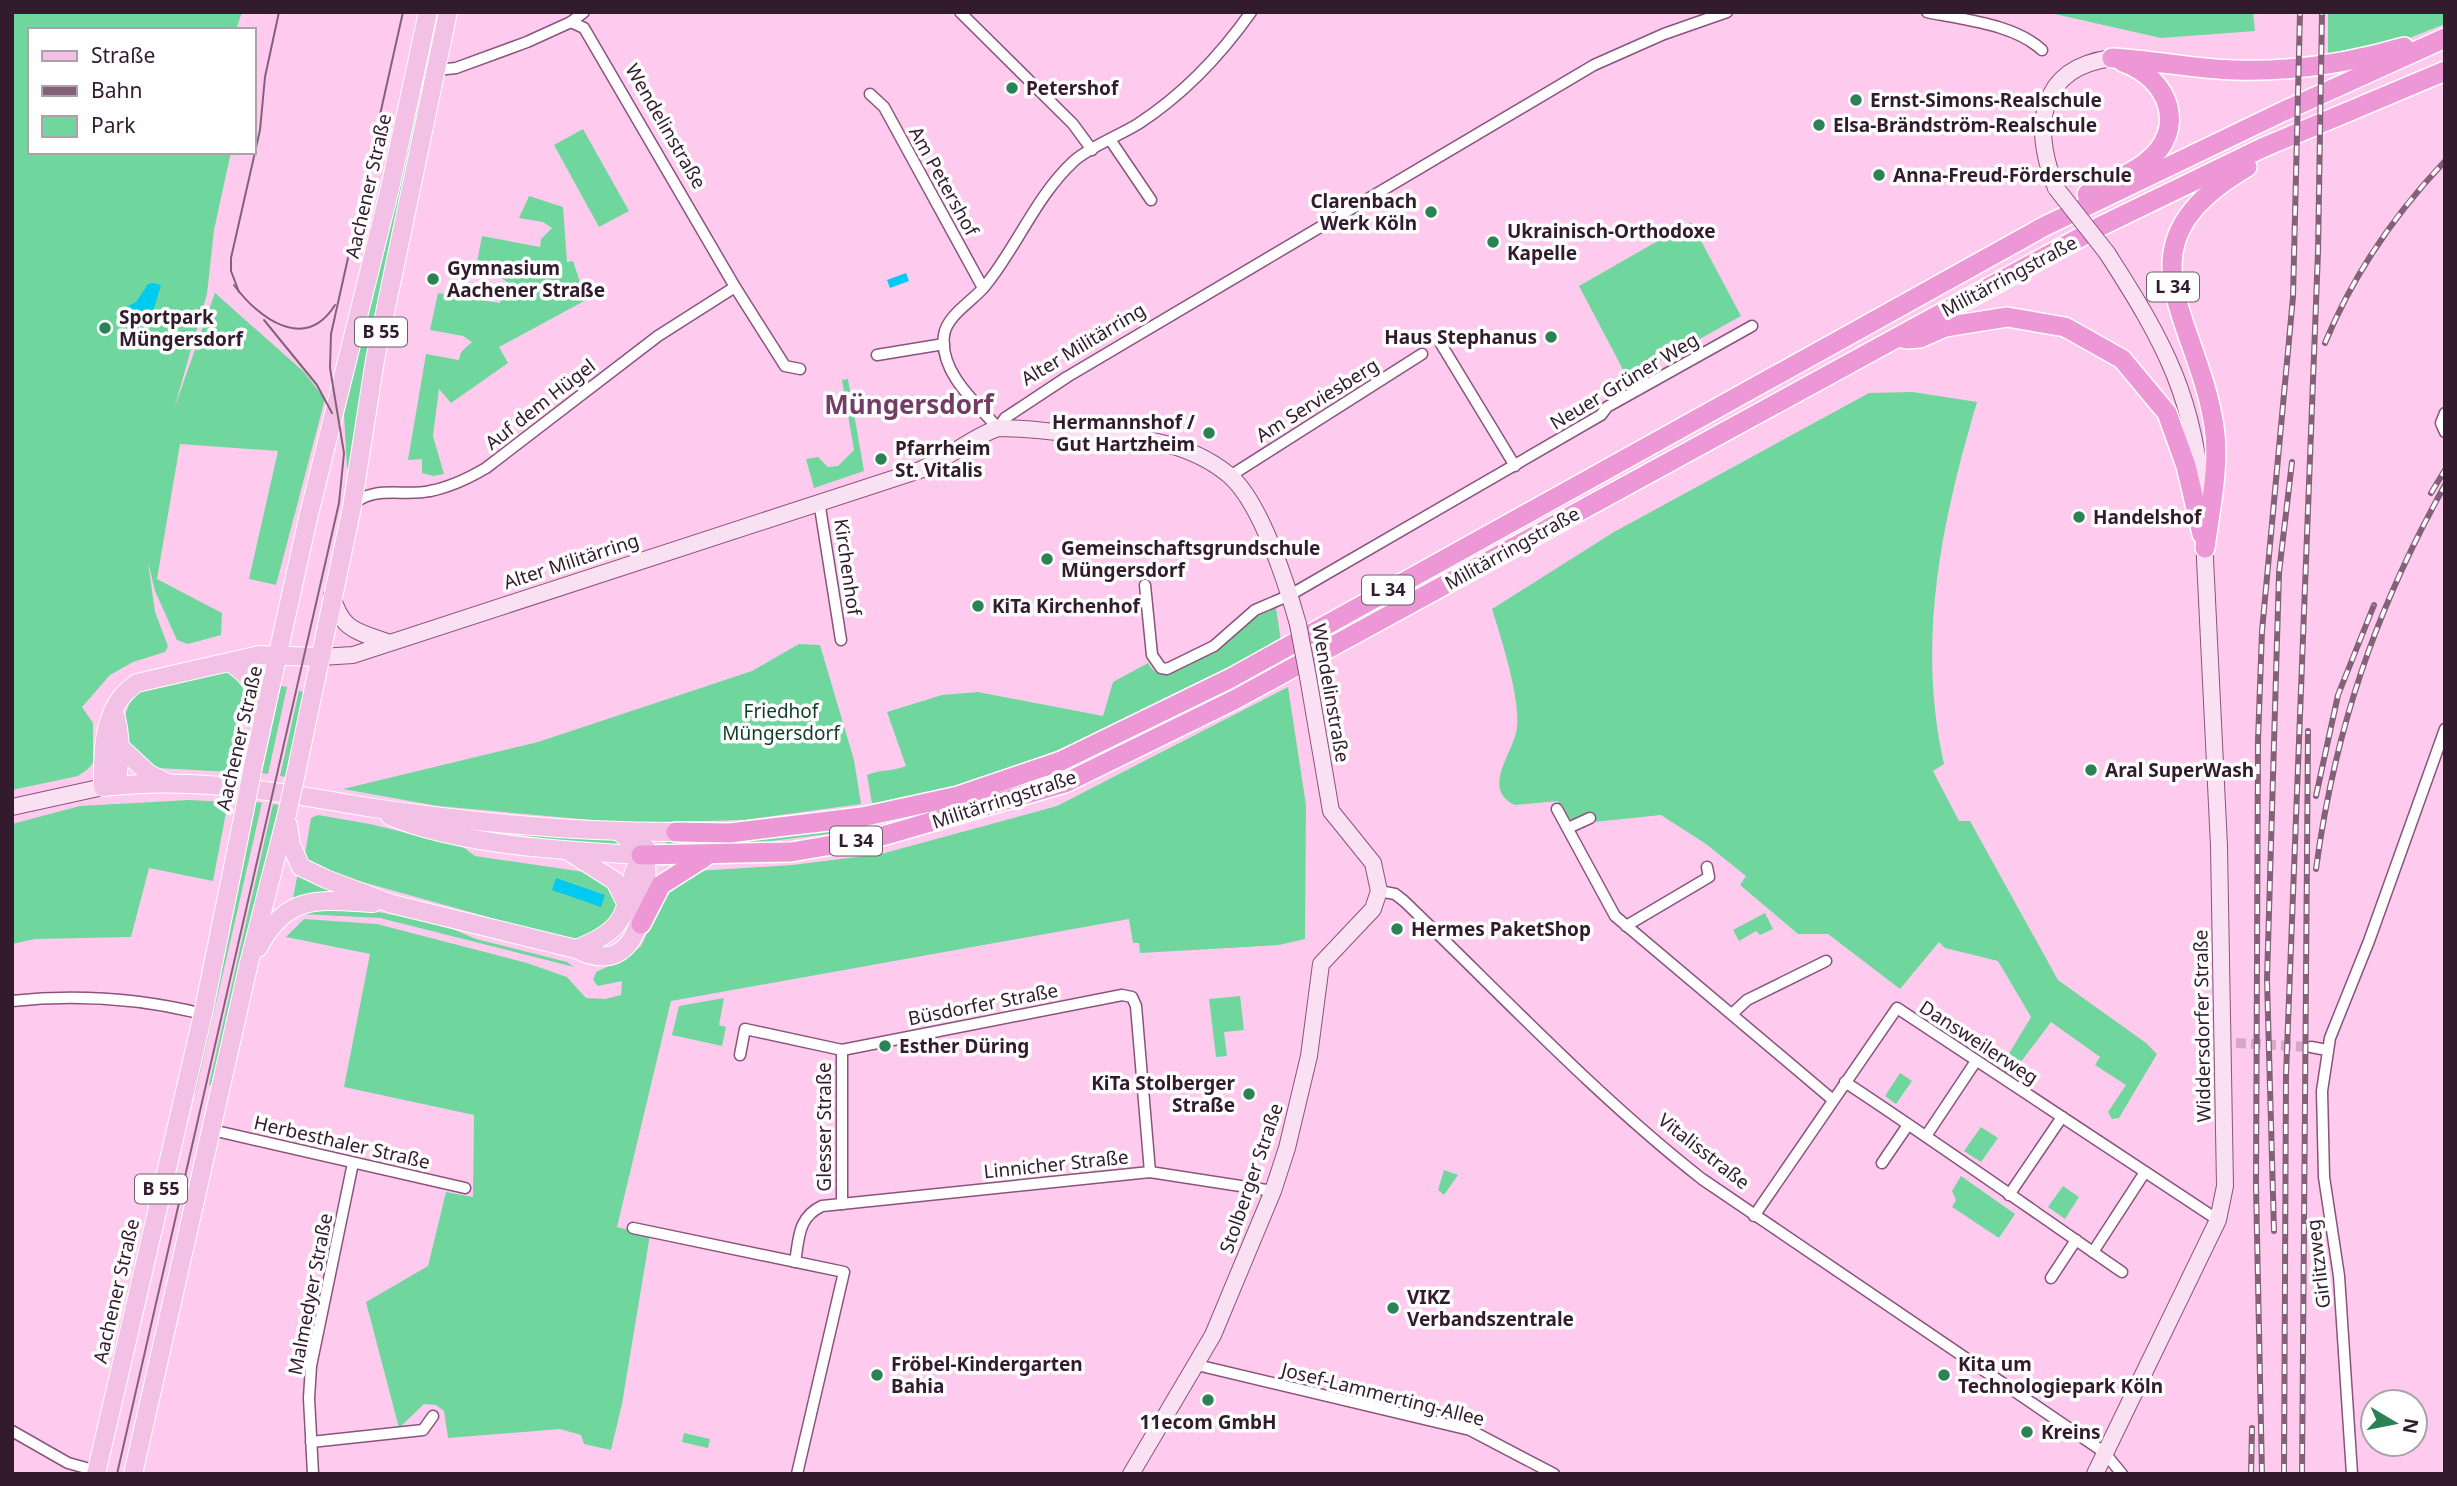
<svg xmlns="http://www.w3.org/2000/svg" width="2457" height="1486" font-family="'Noto Sans',sans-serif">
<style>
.green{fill:#6fd79d}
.water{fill:#00caef}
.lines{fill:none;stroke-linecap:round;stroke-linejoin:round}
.street-tunnel{stroke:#d5a8c8;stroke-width:10;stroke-dasharray:10 5;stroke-linecap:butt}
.street-casing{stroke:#8a537b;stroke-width:13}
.secondary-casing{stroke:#8a537b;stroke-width:18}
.primary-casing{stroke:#fff;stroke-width:20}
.highway-casing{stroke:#fff;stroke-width:22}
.street{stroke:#fff;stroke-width:10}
.secondary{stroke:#fae0f3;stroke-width:16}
.primary{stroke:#f4c1e6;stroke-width:18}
.highway{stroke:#ed97d6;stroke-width:19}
.tram{stroke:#84617a;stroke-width:2}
.rail-casing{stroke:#84617a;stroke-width:6}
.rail{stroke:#fefefe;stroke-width:3.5;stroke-dasharray:10;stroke-linecap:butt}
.secondary-bridge-casing{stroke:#8a537b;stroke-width:18;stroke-linecap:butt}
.primary-bridge-casing{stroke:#fff;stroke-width:20;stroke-linecap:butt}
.secondary-bridge{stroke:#fae0f3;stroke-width:16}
.primary-bridge{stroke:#f4c1e6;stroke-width:18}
.poi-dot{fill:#2b8255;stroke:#fefefe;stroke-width:2.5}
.labels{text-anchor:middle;stroke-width:7;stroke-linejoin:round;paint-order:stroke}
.shield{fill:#fefefe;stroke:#6f5f6b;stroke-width:2}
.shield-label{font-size:18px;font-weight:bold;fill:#321b2c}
.poi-label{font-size:19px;font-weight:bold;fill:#321b2c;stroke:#fefefe;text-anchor:start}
.street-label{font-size:19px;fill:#321b2c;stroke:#fefefe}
.park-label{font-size:19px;fill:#0c3d25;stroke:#fefefe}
.district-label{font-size:26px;font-weight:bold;fill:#733e66;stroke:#fefefe}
</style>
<rect width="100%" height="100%" fill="#fecbef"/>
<g class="green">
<path d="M12,12h230l-6,18h-206v122h201l-17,78 -7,64 -33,115 41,-116 89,79 21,27 -49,186 -27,-6 29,-128 -98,-7 -23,135 65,34 -1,22 -33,9 -11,-4 -22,-49 -7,-29 7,50 13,34 -3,6 -32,10 -23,13 -28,32 11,16v40l-5,6 -10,7 -66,14z"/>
<path d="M2046,12h207l2,19 -94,7z"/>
<path d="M2328,12h117v12l-38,15 -79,18z"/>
<path d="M423,89l-53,250 -18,130 -5,-1 -3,-54 71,-309z"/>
<path d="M583,129l46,82 -30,16 -45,-82z"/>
<path d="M529,196l34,11 4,55 6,-1 13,39 -87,47 9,16 -57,40 -12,-14 -6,47 11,38 -11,2 -11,-3v-14l-14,1 18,-106 33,6 2,-8 11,-10 -9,-6 -33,-6 8,-37 62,10 1,-7 10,-11 -8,-6 -28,-6 7,-37 58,11 1,-8 11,-11 -9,-6 -24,-4z"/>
<path d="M1691,222l50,94 -113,63 -49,-93z"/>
<path d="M848,379l16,92 -50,17 -8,-29 12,-2 10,10 10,-1 16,-16 -12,-70z"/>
<path d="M1913,392l64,10c-35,118 -61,238 -33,362l-11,7 26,50h11l88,159 88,63 11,11 -38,64 -7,1 -4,-7 18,-27 -31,-20 5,-8 -49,-35 -40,53 -10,-3v-5l30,-50 -33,-56 -53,-13 -6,-6 -39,47 -72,-55h-30l-58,-49 6,-9 -40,-32 -45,-29 -67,7 -4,-10 -16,8 -8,-3 -8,-16 -43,4c-33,-15 -5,-48 1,-72 7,-28 -15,-95 -24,-124l122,-77 255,-139z"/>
<path d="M1276,608l5,33c-95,50 -188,100 -290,134 -38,12 -79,26 -119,28l-5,-28c13,-6 25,-3 39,-9l-19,-54 55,-17 36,-3 125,24 10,-34 35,-19c6,9 9,13 21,10l44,-20 45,-37z"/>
<path d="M799,644l21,1 34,115 7,44 -117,16 -120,3 -186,-17 -95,-17 195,-47 214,-71z"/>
<path d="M228,671l18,11 -6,57 -9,33 -74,-4c-38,-10 -42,-52 -18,-78z"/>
<path d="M281,686l6,1 -19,87 -6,-1z"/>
<path d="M1288,687l18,118 -1,134 -26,6 -139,8 -1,-10h-6l-4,-24 -458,82 -54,226 33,8 -28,169 -11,46 -27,-6 -3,-9 -21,-6 -112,9 -4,-27 -8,-6 -12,-1 -25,24 -33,-126 62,-36 18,-74 27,5 1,-82 -130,-28 26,-133 -84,-17 18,-18 73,5 150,39 40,14 19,21 19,1 16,-4 1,-14 -24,5 -5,-6 3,-8 30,-14 15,-12 29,-61 27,-14 95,-6 89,-11 176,-48z"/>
<path d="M299,691l6,1 -19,85 -6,-1z"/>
<path d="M189,800l39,2 -15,79 -64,-13 -18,69 -96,2 -23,5v-120l68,-18z"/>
<path d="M256,802l6,1 -67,292 -2,-1z"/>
<path d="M273,804l6,1 -68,280h-2z"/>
<path d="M318,815l52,9 82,20 11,3 12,9 116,17 12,5 16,19 -6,25 -35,17 -22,-3 -233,-65 -19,-11 7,-42z"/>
<path d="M867,824l1,5 -105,13 -99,4 3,-5 35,1z"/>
<path d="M462,826l160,15v4l-61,-4z"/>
<path d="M298,872l46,22h-31l-20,4z"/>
<path d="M363,909l78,15 35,15 91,23 7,5 -194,-49 -79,-4 -3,-4z"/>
<path d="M1765,913l8,16 -13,6 -4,-4 -17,10 -6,-11z"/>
<path d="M1240,996l4,34 -20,2 3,24 -11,1 -7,-58z"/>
<path d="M724,998l-5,27 7,2 -4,19 -50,-11 7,-29z"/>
<path d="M1900,1073l12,8 -16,23 -11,-8z"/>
<path d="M1981,1127l17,11 -17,24 -17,-11z"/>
<path d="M1444,1170l14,5 -14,20 -6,-5z"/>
<path d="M1961,1176l54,38 -16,24 -47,-31 4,-7 -4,-9z"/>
<path d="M2063,1186l16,11 -14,22 -17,-12z"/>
<path d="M684,1433l26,6 -2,9 -26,-6z"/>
</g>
<g class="water">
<path d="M906,273l3,8 -19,7 -3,-8z"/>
<path d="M153,283l8,2 -9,30 -24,4 -10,-2 1,-6 17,-9 12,-18z"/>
<path d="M556,878l49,17 -4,12 -49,-17z"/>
</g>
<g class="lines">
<path class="street-tunnel" d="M2236,1043l75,4"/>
<g class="street-casing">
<g id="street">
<path d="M960,12l113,112 19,26"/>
<path d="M1251,12c-31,44 -67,82 -113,112 -18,11 -50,24 -64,37 -38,35 -57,86 -89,125 -12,15 -38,29 -41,49 -5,37 32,68 54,93l7,-10 62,-41 527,-312 70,-31 63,-22"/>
<path d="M1927,12c37,8 87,12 115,38"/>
<path d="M571,22l13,6 151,259 50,79 15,3"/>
<path d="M870,94l14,13 99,181"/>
<path d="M411,97l26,-27 19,-2 71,-26 44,-20 13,-10"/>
<path d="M1111,141l40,59"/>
<path d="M1441,344l74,122"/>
<path d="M877,355l67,-11"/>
<path d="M2445,413l-4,10 4,9"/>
<path d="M1230,476l192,-122"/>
<path d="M819,501l22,139"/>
<path d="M352,506c20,-22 52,-9 78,-15 21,-4 39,-13 56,-23l172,-132 77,-49"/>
<path d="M1145,585l7,70 9,13 6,1 47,-23 41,-36 35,-15 311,-180 6,-8 145,-81"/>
<path d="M1557,809l58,107 218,184"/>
<path d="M1568,828l22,-10"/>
<path d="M1379,891l16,3 9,7c98,94 191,194 298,278l402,273 18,22"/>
<path d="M1626,926l83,-49 -2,-10"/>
<path d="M12,1001c66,-7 126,-3 191,13"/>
<path d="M1732,1014l15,-14 79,-39"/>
<path d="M2311,1047l16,3"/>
<path d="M740,1055l5,-26 97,21 280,-55 10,2 4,9 14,166"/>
<path d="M1845,1082c94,62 184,126 277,190"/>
<path d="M212,1130l253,58"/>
<path d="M1926,1136l50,-75"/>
<path d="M1882,1163l26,-38"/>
<path d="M2009,1195l53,-78"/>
<path d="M842,1204v-154"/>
<path d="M1754,1216l143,-208 321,212"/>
<path d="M633,1228l211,44 -47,202"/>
<path d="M2093,1252l52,-80"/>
<path d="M795,1262c4,-24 3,-45 27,-56l328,-34 123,19"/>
<path d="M2051,1278l25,-38"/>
<path d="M1197,1365l273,65 84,44"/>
<path d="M12,1431l56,32 29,8"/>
<path d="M311,1442l112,-12 10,-14"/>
<path d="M313,1474l-4,-76 2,-32 42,-203"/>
<path d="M2352,1474l-13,-198 -15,-99 -2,-86 8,-53 39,-97 76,-212"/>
</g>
</g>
<g class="secondary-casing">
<g id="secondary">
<path d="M2056,188c-24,-60 -19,-120 56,-130"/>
<path d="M2107,253c58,90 89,146 96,256"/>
<path d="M332,595c9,35 24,36 55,47"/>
<path d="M321,657l32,-2 567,-185c28,-11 50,-32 78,-42 24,0 46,3 69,5 57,3 116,4 162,42 32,27 58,110 69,149"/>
<path d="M12,807l91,-20"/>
<path d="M1131,1474l82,-139 60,-144 14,-43 22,-92 12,-92 52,-55 6,-18 -6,-28 -42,-52 -23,-134"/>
<path d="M2095,1474l123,-254 7,-34 -6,-340 -15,-308"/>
</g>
</g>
<g class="primary-casing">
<g id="primary">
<path d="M321,657l-62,-2 -122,28c-35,23 -34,66 -34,104 92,-11 174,5 264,20 102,15 206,25 309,25"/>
<path d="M231,663c22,15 28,28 29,55"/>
<path d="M114,712c8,22 6,51 2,74"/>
<path d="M118,745l30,28 17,9"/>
<path d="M253,766l55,-248 82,-330 38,-176"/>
<path d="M296,773l56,-266 23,-147 73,-348"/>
<path d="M390,816c67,29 178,35 251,39"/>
<path d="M288,825l3,20 10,22 25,12 66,25 184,45c46,23 63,-11 68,-51 1,-10 4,-23 2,-33 -3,-14 -16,-25 -27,-33"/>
<path d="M571,853l44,28 12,24"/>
<path d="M258,948c29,-55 61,-48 115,-45"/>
<path d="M576,949c71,-27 38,-52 70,-101"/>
<path d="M96,1474l107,-460 42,-206"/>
<path d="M133,1474l115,-507 39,-153"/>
</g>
</g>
<g class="highway-casing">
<g id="highway">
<path d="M2112,58c41,2 82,11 123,12 57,2 114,-7 169,-23"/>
<path d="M2087,194c18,-10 41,-18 58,-31 44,-33 24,-85 -22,-101"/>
<path d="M1906,339l14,-1 25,-11 62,-10 58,10 57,32 45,54 19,53 16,68"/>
<path d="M2205,548c5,-39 15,-82 9,-122 -17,-111 -102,-180 33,-259"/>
<path d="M676,832l53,1 133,-16 96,-21 103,-35 170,-83 814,-452 239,-115 161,-73"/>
<path d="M641,855l150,-3 88,-15 186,-54 169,-83 867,-474 161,-78 183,-77"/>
<path d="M641,924l20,-39 44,-28"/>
</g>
</g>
<use href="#street" class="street"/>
<use href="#secondary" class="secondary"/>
<use href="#primary" class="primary"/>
<use href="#highway" class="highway"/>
<g class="tram">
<path d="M234,285c24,33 71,68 101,20"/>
<path d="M239,292l-8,-21v-13l29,-128 5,-53 14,-65"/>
<path d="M264,320l53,65 15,28"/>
<path d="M117,1474l222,-971 5,-50 -14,-85 1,-34 72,-322"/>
</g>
<g class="rail-casing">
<g id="rail">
<path d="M2325,343c28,-68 69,-128 120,-182"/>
<path d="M2431,493l14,-23"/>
<path d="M2316,796l22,-101 36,-90"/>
<path d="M2316,869c19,-141 60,-260 129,-384"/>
<path d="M2274,1231l-7,-251 12,-407 13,-111"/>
<path d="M2251,1474l1,-46"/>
<path d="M2262,1474l-6,-288 2,-446 4,-109 31,-334 7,-285"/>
<path d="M2284,1474l2,-399 32,-823 4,-240"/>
<path d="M2302,1474l6,-743"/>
</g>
</g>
<use href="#rail" class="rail"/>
<g class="secondary-bridge-casing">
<g id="secondary-bridge">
<path d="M2056,188l51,65"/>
<path d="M1298,624l10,53"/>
</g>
</g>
<g class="primary-bridge-casing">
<g id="primary-bridge">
<path d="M245,808l8,-42"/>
<path d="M287,814l9,-41"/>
</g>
</g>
<use href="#secondary-bridge" class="secondary-bridge"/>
<use href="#primary-bridge" class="primary-bridge"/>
</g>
<g class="poi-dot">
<circle cx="1012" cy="88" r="7"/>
<circle cx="1856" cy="100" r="7"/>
<circle cx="1819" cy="125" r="7"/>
<circle cx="1879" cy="175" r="7"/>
<circle cx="1431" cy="212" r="7"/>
<circle cx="1493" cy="242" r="7"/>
<circle cx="433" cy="279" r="7"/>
<circle cx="105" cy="328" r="7"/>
<circle cx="1551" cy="337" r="7"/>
<circle cx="1209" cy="433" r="7"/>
<circle cx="881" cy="459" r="7"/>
<circle cx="2079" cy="517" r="7"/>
<circle cx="1047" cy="559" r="7"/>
<circle cx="978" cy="606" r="7"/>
<circle cx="2091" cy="770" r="7"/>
<circle cx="1397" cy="929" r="7"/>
<circle cx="885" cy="1046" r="7"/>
<circle cx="1249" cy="1094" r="7"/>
<circle cx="1393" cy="1308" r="7"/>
<circle cx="877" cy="1375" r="7"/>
<circle cx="1944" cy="1375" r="7"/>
<circle cx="1208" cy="1400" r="7"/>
<circle cx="2027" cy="1432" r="7"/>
</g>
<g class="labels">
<g class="shield">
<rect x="2147" y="272.5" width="52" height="29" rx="5"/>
<rect x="355" y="317.5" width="52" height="29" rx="5"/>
<rect x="1362" y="575.5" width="52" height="29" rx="5"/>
<rect x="830" y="826.5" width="52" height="29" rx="5"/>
<rect x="135" y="1174.5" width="52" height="29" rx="5"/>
</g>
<g class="shield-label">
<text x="2173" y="293">L 34</text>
<text x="381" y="338">B 55</text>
<text x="1388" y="596">L 34</text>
<text x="856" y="847">L 34</text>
<text x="161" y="1195">B 55</text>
</g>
<g class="poi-label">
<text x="1026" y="95">Petershof</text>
<text x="1870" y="107">Ernst-Simons-Realschule</text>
<text x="1833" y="132">Elsa-Brändström-Realschule</text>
<text x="1893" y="182">Anna-Freud-Förderschule</text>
<text x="1417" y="208" text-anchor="end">Clarenbach<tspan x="1417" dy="22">Werk Köln</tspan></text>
<text x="1507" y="238">Ukrainisch-Orthodoxe<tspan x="1507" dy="22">Kapelle</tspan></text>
<text x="447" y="275">Gymnasium<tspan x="447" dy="22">Aachener Straße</tspan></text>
<text x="119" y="324">Sportpark<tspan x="119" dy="22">Müngersdorf</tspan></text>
<text x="1537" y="344" text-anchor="end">Haus Stephanus</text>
<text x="1195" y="429" text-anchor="end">Hermannshof /<tspan x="1195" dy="22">Gut Hartzheim</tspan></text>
<text x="895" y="455">Pfarrheim<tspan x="895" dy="22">St. Vitalis</tspan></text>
<text x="2093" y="524">Handelshof</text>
<text x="1061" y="555">Gemeinschaftsgrundschule<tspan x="1061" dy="22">Müngersdorf</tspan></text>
<text x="992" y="613">KiTa Kirchenhof</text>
<text x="2105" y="777">Aral SuperWash</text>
<text x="1411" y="936">Hermes PaketShop</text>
<text x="899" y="1053">Esther Düring</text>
<text x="1235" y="1090" text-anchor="end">KiTa Stolberger<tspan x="1235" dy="22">Straße</tspan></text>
<text x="1407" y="1304">VIKZ<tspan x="1407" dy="22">Verbandszentrale</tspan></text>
<text x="891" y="1371">Fröbel-Kindergarten<tspan x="891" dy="22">Bahia</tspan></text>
<text x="1958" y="1371">Kita um<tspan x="1958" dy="22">Technologiepark Köln</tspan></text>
<text x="1208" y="1429" text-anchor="middle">11ecom GmbH</text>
<text x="2041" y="1439">Kreins</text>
</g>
<g class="street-label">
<text transform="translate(666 126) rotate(60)" y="7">Wendelinstraße</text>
<text transform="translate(944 181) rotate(61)" y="7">Am Petershof</text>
<text transform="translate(368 186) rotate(-77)" y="7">Aachener Straße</text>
<text transform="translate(2009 276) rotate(-28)" y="7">Militärringstraße</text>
<text transform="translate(1083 344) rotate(-31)" y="7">Alter Militärring</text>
<text transform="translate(1624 381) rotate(-31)" y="7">Neuer Grüner Weg</text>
<text transform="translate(1317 400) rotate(-32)" y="7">Am Serviesberg</text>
<text transform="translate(540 404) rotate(-38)" y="7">Auf dem Hügel</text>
<text transform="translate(1512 548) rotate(-29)" y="7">Militärringstraße</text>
<text transform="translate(571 561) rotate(-18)" y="7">Alter Militärring</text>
<text transform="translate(848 567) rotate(82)" y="7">Kirchenhof</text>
<text transform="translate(1331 693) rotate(80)" y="7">Wendelinstraße</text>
<text transform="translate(239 738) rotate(-77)" y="7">Aachener Straße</text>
<text transform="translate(1004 799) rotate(-18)" y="7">Militärringstraße</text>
<text transform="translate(983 1004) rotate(-11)" y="7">Büsdorfer Straße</text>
<text transform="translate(2202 1026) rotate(-91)" y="7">Widdersdorfer Straße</text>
<text transform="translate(1979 1042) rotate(33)" y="7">Dansweilerweg</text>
<text transform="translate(824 1127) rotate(-90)" y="7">Glesser Straße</text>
<text transform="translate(342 1142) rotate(13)" y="7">Herbesthaler Straße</text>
<text transform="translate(1704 1151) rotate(38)" y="7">Vitalisstraße</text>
<text transform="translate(1056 1164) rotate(-6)" y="7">Linnicher Straße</text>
<text transform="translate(1251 1178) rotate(-71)" y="7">Stolberger Straße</text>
<text transform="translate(2318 1264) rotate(-97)" y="7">Girlitzweg</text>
<text transform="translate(116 1291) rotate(-77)" y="7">Aachener Straße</text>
<text transform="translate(310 1294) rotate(-79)" y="7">Malmedyer Straße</text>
<text transform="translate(1383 1394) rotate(14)" y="7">Josef-Lammerting-Allee</text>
</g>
<g class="park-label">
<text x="781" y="718">Friedhof<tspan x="781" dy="22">Müngersdorf</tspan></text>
</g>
<g class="district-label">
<text x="909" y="414">Müngersdorf</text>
</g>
</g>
<rect width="2457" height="1486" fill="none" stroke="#321b2c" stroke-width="28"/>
<rect x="28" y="28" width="228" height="126" fill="#fefefe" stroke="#aca3aa" stroke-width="2"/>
<rect x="42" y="51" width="35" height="10" fill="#f4c1e6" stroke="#aca3aa" stroke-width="2"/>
<text x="91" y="63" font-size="21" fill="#321b2c">Straße</text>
<rect x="42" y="86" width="35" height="10" fill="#84617a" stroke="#aca3aa" stroke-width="2"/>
<text x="91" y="98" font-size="21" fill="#321b2c">Bahn</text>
<rect x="42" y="116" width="35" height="21" fill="#6fd79d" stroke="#aca3aa" stroke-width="2"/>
<text x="91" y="133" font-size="21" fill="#321b2c">Park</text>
<g transform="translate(2394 1423) rotate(100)"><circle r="33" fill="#fefefe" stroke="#aca3aa" stroke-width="2"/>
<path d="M0-5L12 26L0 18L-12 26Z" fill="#2b8255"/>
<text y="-10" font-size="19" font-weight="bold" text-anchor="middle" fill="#321b2c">N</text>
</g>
</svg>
